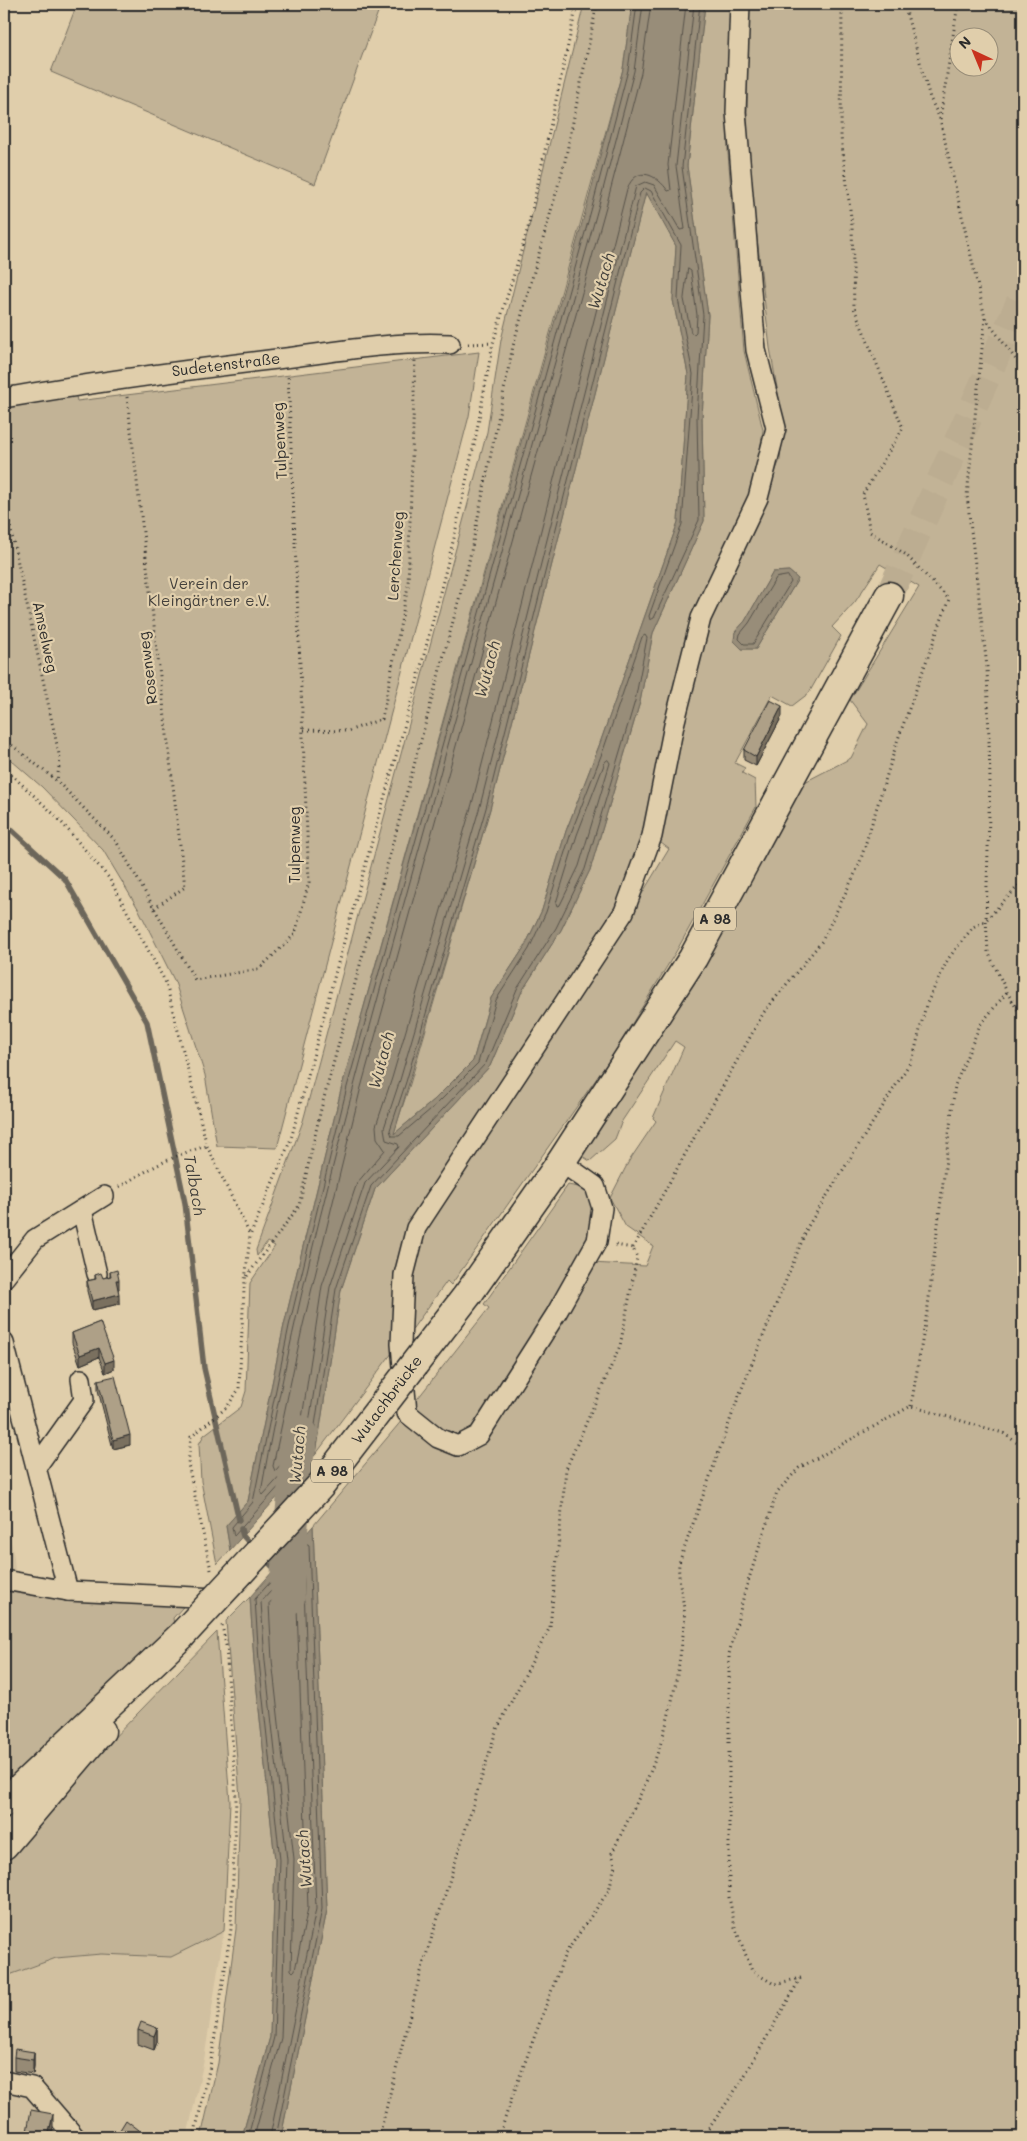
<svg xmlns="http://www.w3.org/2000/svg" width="1027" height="2141" font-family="Mali,sans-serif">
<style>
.built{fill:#d1c0a0}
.green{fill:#c2b396;stroke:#766f60;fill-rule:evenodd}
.water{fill:#988d79;stroke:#6c665a;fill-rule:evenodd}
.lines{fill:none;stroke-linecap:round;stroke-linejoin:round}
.shore{stroke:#57524a;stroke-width:1}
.stream{stroke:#6c665a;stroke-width:5.5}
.river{stroke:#988d79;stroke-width:34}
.highway-tunnel{stroke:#bcad91;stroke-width:28;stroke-dasharray:28 14;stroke-linecap:butt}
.minor-casing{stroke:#2b2b2b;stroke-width:22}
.highway-casing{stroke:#2b2b2b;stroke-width:31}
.path{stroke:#2b2b2b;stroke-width:3;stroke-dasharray:1 4;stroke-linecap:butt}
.minor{stroke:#e0ceab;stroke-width:19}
.highway{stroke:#e0ceab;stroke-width:28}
.highway-bridge-casing{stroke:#2b2b2b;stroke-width:31;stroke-linecap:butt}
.highway-bridge{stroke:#e0ceab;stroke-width:28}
.wall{fill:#968a74;stroke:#2b2b2b}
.shaded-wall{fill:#7a705e;stroke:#2b2b2b}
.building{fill:#aea087;stroke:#2b2b2b}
.labels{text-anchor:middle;stroke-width:4.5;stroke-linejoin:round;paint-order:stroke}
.shield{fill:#e0ceab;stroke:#615c51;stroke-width:1}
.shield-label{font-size:14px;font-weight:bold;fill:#2b2b2b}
.street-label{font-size:15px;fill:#2b2b2b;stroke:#e0ceab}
.park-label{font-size:15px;fill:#423f3b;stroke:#e0ceab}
.water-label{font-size:16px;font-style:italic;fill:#413f3b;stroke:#e0ceab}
</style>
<rect width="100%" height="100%" fill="#e0ceab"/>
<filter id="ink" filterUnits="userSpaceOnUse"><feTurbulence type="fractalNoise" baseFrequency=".02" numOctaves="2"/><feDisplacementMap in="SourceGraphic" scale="10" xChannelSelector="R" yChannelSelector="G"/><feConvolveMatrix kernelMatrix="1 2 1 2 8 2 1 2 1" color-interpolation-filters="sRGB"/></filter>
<g filter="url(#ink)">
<g class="built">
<path d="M4,1505l10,53 1,16 -11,-1z"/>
<path d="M224,1931l-20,129 -17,77h-183v-160l52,-19 45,-4 70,3z"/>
</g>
<g class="green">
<path d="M77,4h304l-66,180 -264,-112z"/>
<path d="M584,4h48l-9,65 -281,1017 -58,239 -36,176 -22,25 4,24 -13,14 -16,-83 -2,-37 5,-9 37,-28 5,-16 4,-108 25,-37 -8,-4 -10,14 -1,-6 47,-129 184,-689 14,-92z"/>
<path d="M705,4h318v2133h-742l46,-227 -14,-384 90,-107 32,28 21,8 28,-14 108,-178 53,3 8,-20 -27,-19 -16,-29 19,-37 27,-40 -3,-3 31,-71 -9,-6 -53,80 -7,18 -25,22 -8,-5 122,-192 95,-179 52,-27 17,-34 -18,-24 69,-113 -39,-23 -25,38 -23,25 9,9 -32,57 -17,13 -20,-11 -37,68 10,5 -3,5 13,7 1,27 -79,143 -66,108 -160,227 -4,-4 -39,54 4,-60 11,-45 208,-318 38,-63 -8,-6 -13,18 31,-140 27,-103 43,-93 10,-15 21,-50 3,-38 -13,-74 -23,-195v-89l-20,2 1,87 16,198 19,79 -9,64 -59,126 -52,211 -24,79 -212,317 -9,47 -6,79 -76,101 25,-164 34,-101 115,-123 32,-75 39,-61 29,-60 50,-168 13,-69 51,-112 -2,-104 6,-102 -21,-149zM960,38h30v30h-30zM789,571l9,8 -42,70h-14l-8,-8 1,-9 10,-11 28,-49z"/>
<path d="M646,191l30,55 -3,54 15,74 -10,148 -79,224 -33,85 -24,79 -17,36 -34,52 -18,63 -39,39 -41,35 17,-51 80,-275z"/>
<path d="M479,352l-10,64 -192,732 -60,-2 -12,-71 -30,-93 -36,-72 -36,-60 -61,-63 -38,-33v-353l70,-13 3,13z"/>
<path d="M568,1185l16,3 7,9 5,23 -24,53 -98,157 -18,7 -14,-3 -31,-27 78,-99 -5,-4z"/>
<path d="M4,1591l65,10 73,1 41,5 -10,11 1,7 -170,161z"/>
<path d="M250,1597l4,65 21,198 -5,177 -28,100h-41l17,-74 18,-134 4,-131 -14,-177z"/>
<path d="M217,1632l13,170 -6,129 -53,26 -70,-3 -45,4 -52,19v-117l95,-107z"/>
</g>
<g class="water">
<path d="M632,4h73l-18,162 21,149 -6,102 2,104 -51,112 -13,69 -50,168 -29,60 -39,61 -32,75 -115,123 -34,101 -25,164 -86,96 -4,-24 22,-25 36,-176 58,-239 247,-888 34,-129zM646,192l30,54 -3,54 15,74 -10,148 -79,224 -33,85 -24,79 -17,36 -34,52 -18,63 -39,39 -40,34 96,-325z"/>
<path d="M789,571l9,8 -42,70h-14l-8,-8 1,-9 10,-11 28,-49z"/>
<path d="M313,1526l14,384 -46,227h-39l28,-100 5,-177 -21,-198 -4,-65z"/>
</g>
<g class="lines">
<g class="shore">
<path d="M637,4l-9,66 -34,130 -247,887 -58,239 -36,176 -21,25 2,9 77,-85 25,-162 35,-103 115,-123 31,-74 39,-61 29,-59 50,-168 12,-63 -2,-3 -3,2 -38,111 -33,85 -25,79 -17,37 -33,51 -18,63 -41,41 -38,32h-7l-2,-6 16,-48 80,-274 154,-615 5,-5 6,3 30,54 -3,54 15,75 -11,150 -33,92 1,4 4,-2 45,-98 -2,-103 6,-102 -21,-148 18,-163"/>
<path d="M643,4l-9,67 -34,130c-62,222 -124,444 -186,666 -57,206 -116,414 -153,625l2,3 42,-46 25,-162 35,-104 34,-36 -1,-3 -12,-4 -2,-12 16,-48 80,-274 156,-620 9,-4 9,3 26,45 5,-1 -9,-63 18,-162"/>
<path d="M651,4l-10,69 -34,130 -247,888 -58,238 -29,137 2,5 23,-26 24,-159 35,-103 28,-33 -8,-12 -1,-12 16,-48 80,-274 155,-615c10,-25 30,-14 41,2l3,-1 -3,-25 18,-161"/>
<path d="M688,269l3,2 6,44 -1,17 -2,2 -3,-1 -7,-34z"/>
<path d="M788,576l3,6 -38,62h-9l-5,-5 1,-5 9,-11 27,-45z"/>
<path d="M608,760l2,3 -31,103 -19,39 -3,1 -1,-3 21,-68 28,-73z"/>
<path d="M294,1577l2,3 12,328 -13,62 -2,2 -2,-2 3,-111 -22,-199 -3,-56z"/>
<path d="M248,2137l26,-100 6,-177 -21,-199 -4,-62 51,-56 3,2 13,364 -46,228"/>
<path d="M254,2137l27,-99 6,-178 -22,-199 -4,-59 40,-44 2,3 13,348 -46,228"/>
</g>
<g class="stream">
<path d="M4,823l61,56 82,143 38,181 19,165 35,152"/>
<path d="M241,1529l2,7 11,12"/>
<path d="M264,1558l16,16"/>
</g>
<path class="river" d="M288,1598l-1,-18 12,-148"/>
<path class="highway-tunnel" d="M889,596l134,-301"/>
<g class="minor-casing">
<g id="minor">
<path d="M4,398c91,-16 181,-28 273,-39 57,-7 115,-18 173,-15"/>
<path d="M561,1162l34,24 7,22 -5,33 -41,73 -77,121 -21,11 -20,-8 -31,-25 -6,-69 3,-69 12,-47 208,-316 28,-76 22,-111 27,-107 57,-120 18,-70 -20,-78 -20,-238 4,-108"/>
<path d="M82,1210l15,64"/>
<path d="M4,1278l31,-39 69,-43"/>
<path d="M4,1343l64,248"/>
<path d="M37,1466l47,-66 -3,-21"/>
<path d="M4,1580l64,11 149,7"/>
<path d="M4,2081l28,6 43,50"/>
</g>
</g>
<g class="highway-casing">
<g id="highway">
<path d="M469,1293l92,-131 132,-204 196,-362"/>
<path d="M4,1803l177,-167"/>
<path d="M4,1845l97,-114"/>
</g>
</g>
<g class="path">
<path d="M904,4l26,94 10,21 45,199 -18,178 20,171 3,112 -4,141 2,32 19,40 16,27"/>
<path d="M940,119l18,-115"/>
<path d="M985,318l38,51"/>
<path d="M468,344l25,-1"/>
<path d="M127,397l58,490 -32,22"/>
<path d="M4,498l56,261 -3,22"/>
<path d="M304,730l44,1 34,-12 26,-133 7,-226"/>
<path d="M4,739l53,42 59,60 79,139 64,-11 36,-35 14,-52 -21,-508"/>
<path d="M4,768l53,49 52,61 57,105 41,163 43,89"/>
<path d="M119,1187c28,-17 56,-33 88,-41"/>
<path d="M633,1248l131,-236 58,-71 37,-76 39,-126 51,-140 -44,-45 -35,-22 -7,-38 40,-66 -49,-120 -2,-83 -11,-88 1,-133"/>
<path d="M247,1276l52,-70 22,-97 147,-543 45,-220 52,-185 32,-157"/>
<path d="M911,1406l17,-100 27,-221 25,-60 27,-33"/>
<path d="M211,1570l-23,-106 3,-27 36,-30 12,-18 5,-99 6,-54 41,-97 47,-176 81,-289 35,-136 22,-103 17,-92 35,-115 49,-224"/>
<path d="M801,1978l-27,6 -22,-13 -17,-44 -6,-30v-243l16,-63 32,-99 22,-24 112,-62 92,27 20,14"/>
<path d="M194,2137l17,-76 20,-132 5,-130 -10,-154 -4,-20"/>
<path d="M379,2137l41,-162 76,-244 54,-104 16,-158 54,-123 17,-88 -4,-10 -18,-3"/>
<path d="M499,2137l11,-34 55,-149 44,-64 6,-25 -3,-12c15,-32 32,-63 44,-96 15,-41 23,-88 28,-130 3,-22 -7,-42 -5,-64l59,-165 70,-172 105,-168 13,-53 22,-46 25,-32 13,-7 37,-39"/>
<path d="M703,2137l38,-55 59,-103"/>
</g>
<use href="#minor" class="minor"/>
<use href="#highway" class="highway"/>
<g class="highway-bridge-casing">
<path id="highway-bridge" d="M181,1636l141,-152 147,-191"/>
</g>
<use href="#highway-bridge" class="highway-bridge"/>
</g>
<g class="wall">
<path d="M782,716l-26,50 -12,-6v-10z"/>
<path d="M110,1272l9,17h-1l1,15 -27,6 -5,-19v-10l8,-2v-4l8,3 7,-2z"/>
<path d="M100,1322l14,47 -9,4 -6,-16 -19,8 -8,-22v-10z"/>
<path d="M98,1380l32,65 -17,4 -15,-59z"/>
<path d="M157,2028v14l-3,8 -16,-6v-14z"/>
<path d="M34,2052v14l-1,8 -19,-3v-14z"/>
</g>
<g class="shaded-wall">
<path d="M782,706v10l-26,50v-9z"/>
<path d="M8,925v10l-4,1v-10z"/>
<path d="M116,1280h3v9l-3,1z"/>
<path d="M119,1294v10l-27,6v-9z"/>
<path d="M99,1348v9l-19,8v-10z"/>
<path d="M114,1360v9l-9,4v-10z"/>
<path d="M130,1435v10l-17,4v-9z"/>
<path d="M157,2028v14l-3,8v-14z"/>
<path d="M34,2052v14l-1,8v-14z"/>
<path d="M53,2114v14l-2,9h-3z"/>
</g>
<g class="building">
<path d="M770,700l12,6 -26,51 -12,-7z"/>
<path d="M4,910l4,15 -4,1z"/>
<path d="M117,1270l2,10h-3l3,14 -27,7 -5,-20 9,-2 -1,-4 6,-2 2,5 8,-2 -1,-4z"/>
<path d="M100,1322l14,38 -9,3 -6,-15 -19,7 -8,-22z"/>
<path d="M115,1376l15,59 -17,5 -15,-60z"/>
<path d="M141,2022l16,6 -3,8 -16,-6z"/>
<path d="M15,2049l19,3 -1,8 -19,-3z"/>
<path d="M31,2110l22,4 -5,23h-22z"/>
<path d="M126,2120l13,10 -2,7h-26l1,-3 6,-1z"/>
</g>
</g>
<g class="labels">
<g class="shield">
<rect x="694" y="907.5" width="42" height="23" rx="4"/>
<rect x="311" y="1459.5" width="42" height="23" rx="4"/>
</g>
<g class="shield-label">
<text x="715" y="924">A 98</text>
<text x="332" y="1476">A 98</text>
</g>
<g class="street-label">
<text transform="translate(226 365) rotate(-7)" y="5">Sudetenstraße</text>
<text transform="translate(280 441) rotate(-93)" y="5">Tulpenweg</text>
<text transform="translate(396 556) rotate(-86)" y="5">Lerchenweg</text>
<text transform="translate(45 637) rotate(78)" y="5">Amselweg</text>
<text transform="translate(148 668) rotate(-97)" y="5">Rosenweg</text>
<text transform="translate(295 845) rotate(-90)" y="5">Tulpenweg</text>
<text transform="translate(387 1400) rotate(-53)" y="5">Wutachbrücke</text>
</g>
<g class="park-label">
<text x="209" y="589">Verein der<tspan x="209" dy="17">Kleingärtner e.V.</tspan></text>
</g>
<g class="water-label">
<text transform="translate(601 281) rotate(-73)" y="6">Wutach</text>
<text transform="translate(487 669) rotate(-75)" y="6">Wutach</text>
<text transform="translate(381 1060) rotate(-75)" y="6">Wutach</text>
<text transform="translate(195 1185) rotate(80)" y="6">Talbach</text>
<text transform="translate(297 1455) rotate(-85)" y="6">Wutach</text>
<text transform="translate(304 1859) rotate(-94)" y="6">Wutach</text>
</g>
</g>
<rect width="1027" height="2141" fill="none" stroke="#e0ceab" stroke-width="20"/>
<rect x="10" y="10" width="1007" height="2121" fill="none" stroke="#2b2b2b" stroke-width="2" filter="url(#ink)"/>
<g transform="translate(974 52) rotate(316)"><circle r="24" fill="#e0ceab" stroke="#988d78"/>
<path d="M0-4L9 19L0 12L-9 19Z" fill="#c8321e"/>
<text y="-8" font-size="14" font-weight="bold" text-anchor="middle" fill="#2b2b2b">N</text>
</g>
</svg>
